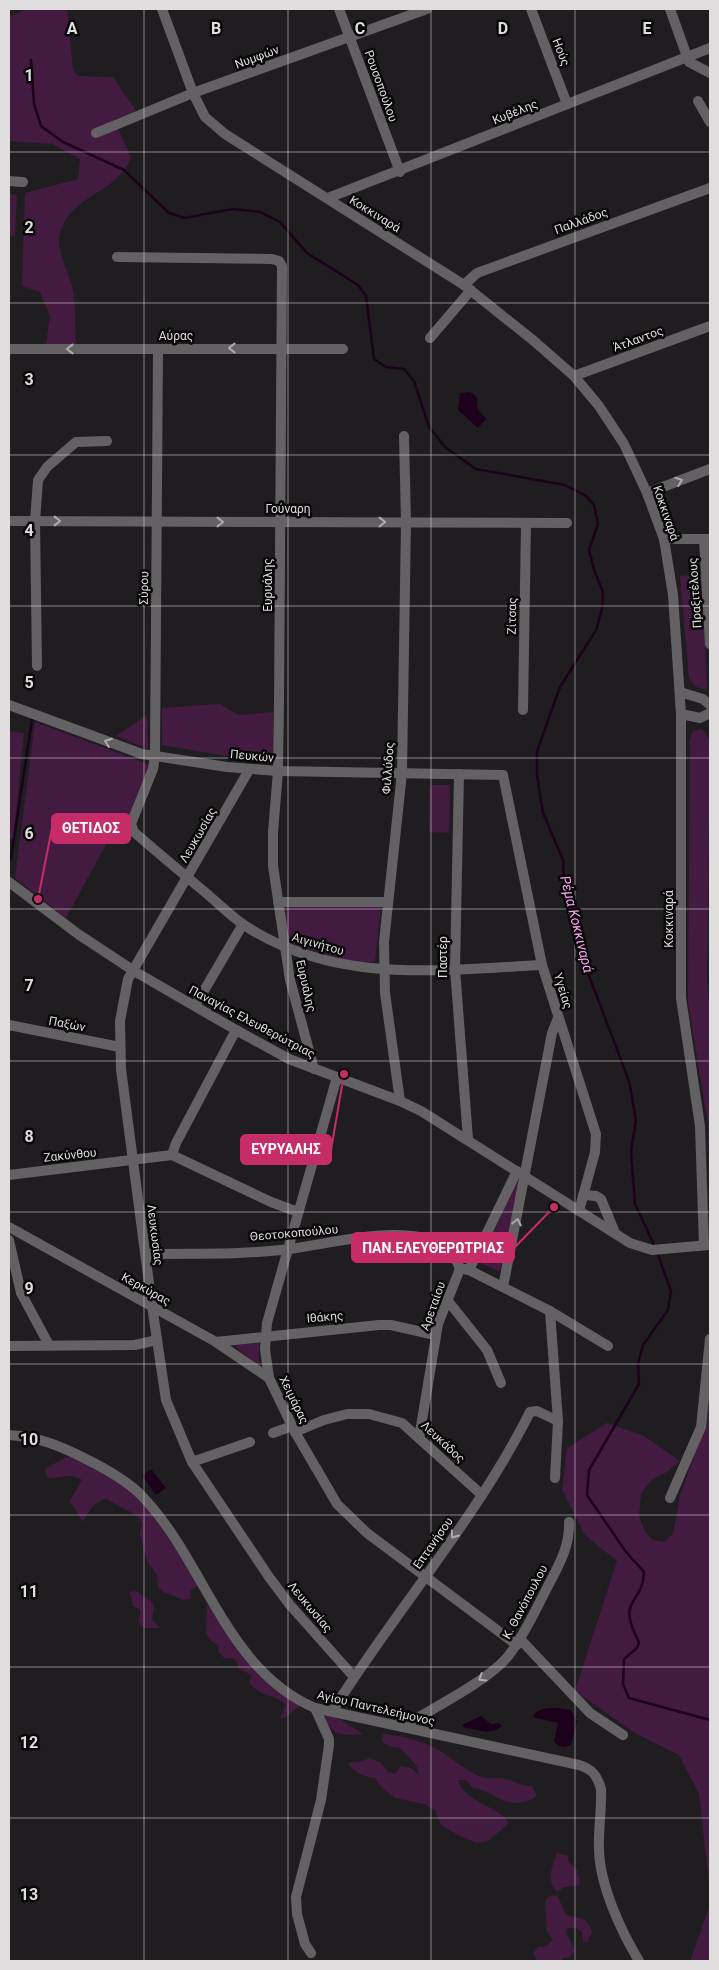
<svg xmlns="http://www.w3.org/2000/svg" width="719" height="1970" font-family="Roboto,sans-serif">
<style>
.green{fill:#431b41}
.water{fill:#1c001c}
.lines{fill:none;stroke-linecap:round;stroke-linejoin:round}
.stream{stroke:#1c001c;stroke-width:2.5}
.minor{stroke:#646164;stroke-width:10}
.oneway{stroke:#aeabad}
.grid{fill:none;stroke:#dfddde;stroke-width:1;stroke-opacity:0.55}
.labels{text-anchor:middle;stroke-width:5;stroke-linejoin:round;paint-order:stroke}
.street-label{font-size:12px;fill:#dfddde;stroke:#090809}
.water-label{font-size:14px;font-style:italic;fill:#fca1f5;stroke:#090809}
.grid-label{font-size:16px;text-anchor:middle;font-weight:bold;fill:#dfddde;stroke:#090809;stroke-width:5;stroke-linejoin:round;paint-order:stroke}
.leader{fill:none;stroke:#c52c68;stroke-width:2}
.callout-dot{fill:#c52c68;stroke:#090809;stroke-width:2}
.callout{fill:#c52c68;stroke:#c52c68;stroke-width:2}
.callout-label{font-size:14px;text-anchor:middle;font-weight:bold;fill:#fff}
</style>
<rect width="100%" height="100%" fill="#201d20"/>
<g class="green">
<path d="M29,9h38l6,61 5,6 35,1 23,34 -22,9 17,37c-12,37 -62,37 -71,77 -4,17 9,39 13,56 3,17 2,36 3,54h-30l4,-28 -10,-24 -18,-6 3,-93 53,-14 2,-20 -28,-15 -43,-3v-125z"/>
<path d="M9,194l8,1 -2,41h-6z"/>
<path d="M702,574l5,116 -11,-3 -7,-8 -9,-103z"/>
<path d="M220,704l18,11 35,-3v52l-111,-19v-37z"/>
<path d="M147,715l1,34 -32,-13z"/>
<path d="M35,722l115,43 -25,62 -8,-3 -51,94 -51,-40z"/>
<path d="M700,729l4,2 6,10 -3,242 3,32v202l-2,-92 -20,-124 2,-260 2,-9z"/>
<path d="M9,731l15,2 -11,106h-4z"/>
<path d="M430,785h20l-1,48 -20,-1z"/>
<path d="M285,905l96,2 -6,55h-19l-65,-17 -4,-10z"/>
<path d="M517,1182l2,1 -18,87 -3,1 -16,-7v-6z"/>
<path d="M259,1341v26l-24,-21v-3z"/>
<path d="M710,1396v495l-11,-97 -20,-39 -44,-22 -60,-42 42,-130 -32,-26 -23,-46 5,-41 40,-25 37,13 36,25 -15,12 -14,7 -10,14 -2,22 6,16 8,8 11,2 9,-8 7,-38 25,-71z"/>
<path d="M73,1455l54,31 19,20 55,80 -6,1 -5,5 1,7 -7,1 -21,-8 -5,-6 -1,-12 -9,-11 -8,-29 2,-10 -4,-8 -32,-17c-12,3 -18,12 -23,23l-13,-21 12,-21c-13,-9 -21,-1 -34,-2l-3,-8c3,-3 22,-14 28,-15z"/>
<path d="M136,1591l16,11 2,6 -2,12 8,8h-14l-6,-3 -2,-6 3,-6 -2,-4 -6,-3 -3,-14z"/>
<path d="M207,1604l28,43 19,21 49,38c-10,1 -13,12 -23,13l6,-14c-14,-13 -26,-7 -37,-23l3,-7 -13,-6 -3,-9 -4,-2h-8l-5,-6 -1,-7 -7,-4 -5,-8z"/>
<path d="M322,1713l19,7 22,14c-22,2 -32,2 -41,-21z"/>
<path d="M383,1734c18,1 47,9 62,20 10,7 26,20 39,24 6,1 13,-1 19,0 12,3 15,8 29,8l5,10c-28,18 -39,-4 -64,-8l-7,-8h-8c7,23 39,25 51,43l-21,18 -11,2 -19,-8 -17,-10 -6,-15 -11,-6 -29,-6 -15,-12 -5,-8c-13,-2 -20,-5 -27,-15l11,-1 11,-4 11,5 7,9 7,2 6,-8 10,2 9,8 -4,-11 -16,-17 -9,-1 -9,-5z"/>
<path d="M557,1853l11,3v6c10,6 11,12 12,23l-16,2 -7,5c-11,-12 -5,-25 0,-39z"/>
<path d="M552,1895l6,2 8,18c14,4 21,1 26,17l-5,11 -4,-1 -1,-10 -6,-4h-9l-1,5 9,17 -5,7 -7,1 -2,3h-24l-4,-8 5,-6 9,-1 6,-6 -7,-10c2,-11 -2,-20 0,-31z"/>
<path d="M710,1905v56h-19v-2z"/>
</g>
<g class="water">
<path d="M470,392c8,4 8,8 7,16l9,11 -8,9 -20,-18 2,-17z"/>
<path d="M151,1469l15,19 -10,7 -14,-19z"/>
<path d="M560,1708l11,2 6,12 -6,23c-7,3 -12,2 -17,-3l4,-19 -25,-6c4,-10 17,-9 27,-9z"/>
<path d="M481,1716l10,8 8,-1 3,3c-10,8 -18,6 -29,3 -5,-1 -7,1 -11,-4z"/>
</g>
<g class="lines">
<g class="stream">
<path d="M31,60l3,44 7,22 22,16 61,28 45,43 16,5 47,-9 28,3 20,10 27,31 51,32 8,11 8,63 12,8 18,2 10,12 15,46 17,21 30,21 89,16 21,11 8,9 4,19 -9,26 5,20 9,22 -1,17 -6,21 -36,57 -23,64v24l6,38 20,47 1,22 8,20 16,71 41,108 7,39 -5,32 4,52 20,43"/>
<path d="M9,860l2,-2 21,-138"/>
<path d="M657,1252l14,39 -3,19 -25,35 -5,19 1,20 -50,86 -2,25 39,57 18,20c-1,34 -29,25 -5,70l-2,6 -13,11 -1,25 6,14 81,22"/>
</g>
<g class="minor">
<path d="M162,9l31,84 12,24 20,17 239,151 70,56 40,35 25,30 25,38 23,49 17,46 9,56 8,119v284l19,128 4,119"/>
<path d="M339,9l61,163"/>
<path d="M531,9l36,95"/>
<path d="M670,9l19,53 21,11"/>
<path d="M698,101l12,21"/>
<path d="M96,133l97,-40 234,-84"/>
<path d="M9,181l14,1"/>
<path d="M328,198l382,-150"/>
<path d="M117,257l155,2 7,2 3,5 -3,435 -1,70 -5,61v34l17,114 24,89"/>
<path d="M464,285l13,-12 233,-85"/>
<path d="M430,338l41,-48"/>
<path d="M9,349h334"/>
<path d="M158,349l-3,407 -2,13 -22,55 3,8c24,21 48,41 72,61 13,11 25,23 38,32 91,60 195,45 298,40"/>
<path d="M574,376l136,-50"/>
<path d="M647,493l63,-24"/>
<path d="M9,521l558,2"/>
<path d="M664,539h45"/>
<path d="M704,540l6,104"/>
<path d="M37,666l-2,-145 3,-41 9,-13 29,-25 31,-1"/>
<path d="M680,692l23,7 7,6"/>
<path d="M9,705l133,49 85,13 51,4 225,4 39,190 54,169 -1,18 -16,59"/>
<path d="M523,710l3,-187"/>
<path d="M681,714l19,4 10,-5"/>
<path d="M249,770l-121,209 -8,42 1,48 31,237 14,94 26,62 77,115 21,28 64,72"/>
<path d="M459,774l-4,195 13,170"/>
<path d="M9,882l69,52 56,37 102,59 53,29 111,42 21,10 209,132 22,7 57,-5"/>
<path d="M278,902h110"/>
<path d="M195,1006l48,-82"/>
<path d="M9,1025l111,22"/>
<path d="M337,1077l-70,246 -2,26 4,29 26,54 42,72 30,29 150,112"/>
<path d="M400,1101l-15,-108 -1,-51 18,-169 4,-251 -2,-86"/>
<path d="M172,1155l4,-12 60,-113"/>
<path d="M9,1175l163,-20 99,47 27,10"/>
<path d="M583,1195l13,1 5,3 14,34"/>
<path d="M9,1227l207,115 53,36"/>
<path d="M9,1240l12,53 28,52"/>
<path d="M146,1254c47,-1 97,1 144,-5 44,-6 95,-21 139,-10 15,3 27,17 31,30"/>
<path d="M464,1269l5,1 48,-99"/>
<path d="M469,1270l81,41 58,35"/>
<path d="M503,1287l49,-254 6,-15"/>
<path d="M448,1301l39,49 14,33"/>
<path d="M550,1311l8,110 -3,57"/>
<path d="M216,1342l163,-17h12l44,10"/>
<path d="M9,1346l126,-1 22,-5"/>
<path d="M295,1432l29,-12 23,-6h22l33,9 80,72"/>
<path d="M273,1433l19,-7"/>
<path d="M9,1435c30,2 52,11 79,25 18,9 36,19 51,33 66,66 85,176 176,215l264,57c13,4 18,10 22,24 1,20 -3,40 -2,61 1,36 22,81 40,111"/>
<path d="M419,1438l19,-114 22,-55"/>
<path d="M192,1462l58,-20"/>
<path d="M670,1498l31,-71 9,-88"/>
<path d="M520,1639l70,74 33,22"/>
<path d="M333,1710c63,-100 144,-192 197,-298l7,-1 21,10"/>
<path d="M402,1727c29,-18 88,-47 107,-72 16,-21 27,-46 39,-69 11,-21 22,-40 21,-64"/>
<path d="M311,1953l-6,-9 -8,-30 -1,-17 25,-97 8,-55v-6l-14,-31"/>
</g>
</g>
<defs><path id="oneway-chevron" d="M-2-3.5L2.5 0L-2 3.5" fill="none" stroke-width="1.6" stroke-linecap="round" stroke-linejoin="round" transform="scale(1.25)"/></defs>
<g class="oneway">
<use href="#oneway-chevron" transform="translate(232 348) rotate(180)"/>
<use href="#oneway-chevron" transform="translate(70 349) rotate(180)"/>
<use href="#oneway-chevron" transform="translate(679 481) rotate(-21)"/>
<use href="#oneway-chevron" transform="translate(57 521)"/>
<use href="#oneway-chevron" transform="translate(220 522)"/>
<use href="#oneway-chevron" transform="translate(382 522)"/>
<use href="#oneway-chevron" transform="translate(108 742) rotate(-160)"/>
<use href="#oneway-chevron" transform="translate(517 1222) rotate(-78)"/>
<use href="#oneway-chevron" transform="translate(454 1535) rotate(125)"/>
<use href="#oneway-chevron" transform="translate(482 1678) rotate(148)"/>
</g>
<path class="grid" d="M144,9v1952M288,9v1952M431,9v1952M575,9v1952M9,152h701M9,303h701M9,455h701M9,606h701M9,758h701M9,909h701M9,1061h701M9,1212h701M9,1364h701M9,1515h701M9,1667h701M9,1818h701"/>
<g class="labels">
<g class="street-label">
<text transform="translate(561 52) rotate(69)" y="4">Ηούς</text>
<text transform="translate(257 57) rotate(-20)" y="4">Νυμφών</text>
<text transform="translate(381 86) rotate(70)" y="4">Ρουσοπούλου</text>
<text transform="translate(515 112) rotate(-22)" y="4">Κυβέλης</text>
<text transform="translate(375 214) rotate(32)" y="4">Κοκκιναρά</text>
<text transform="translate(581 221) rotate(-20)" y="4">Παλλάδος</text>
<text x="176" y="340">Αύρας</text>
<text transform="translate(638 339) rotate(-20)" y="4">Άτλαντος</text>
<text x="288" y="513">Γούναρη</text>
<text transform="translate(666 513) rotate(71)" y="4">Κοκκιναρά</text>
<text transform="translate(268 585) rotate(-90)" y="4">Ευρυάλης</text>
<text transform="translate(144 588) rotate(-89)" y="4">Σύρου</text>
<text transform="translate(695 593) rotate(-94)" y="4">Πραξιτέλους</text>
<text transform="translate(512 616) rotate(-89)" y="4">Ζίτσας</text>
<text transform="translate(252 756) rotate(5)" y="4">Πευκών</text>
<text transform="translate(388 768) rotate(-86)" y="4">Φιλλύδος</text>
<text transform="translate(198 835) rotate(-60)" y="4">Λευκωσίας</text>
<text transform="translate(669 919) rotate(-90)" y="4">Κοκκιναρά</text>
<text transform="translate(318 944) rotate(16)" y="4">Αιγινήτου</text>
<text transform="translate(443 957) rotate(-90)" y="4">Παστέρ</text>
<text transform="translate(306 986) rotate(77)" y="4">Ευρυάλης</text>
<text transform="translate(563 991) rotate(73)" y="4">Υγείας</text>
<text transform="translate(252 1022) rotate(28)" y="4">Παναγίας Ελευθερώτριας</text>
<text transform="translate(67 1024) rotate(11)" y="4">Παξών</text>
<text transform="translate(70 1155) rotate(-6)" y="4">Ζακύνθου</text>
<text transform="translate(294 1233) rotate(-5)" y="4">Θεοτοκοπούλου</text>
<text transform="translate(155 1235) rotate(83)" y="4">Λευκωσίας</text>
<text transform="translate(146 1289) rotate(29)" y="4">Κερκύρας</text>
<text transform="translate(433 1306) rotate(-70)" y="4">Αρεταίου</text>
<text transform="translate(325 1317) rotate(-5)" y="4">Ιθάκης</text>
<text transform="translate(294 1400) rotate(64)" y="4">Χειμάρας</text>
<text transform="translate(443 1442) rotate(43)" y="4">Λευκάδος</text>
<text transform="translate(433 1543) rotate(-55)" y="4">Επτανήσου</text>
<text transform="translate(525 1602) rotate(-62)" y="4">Κ. Θανόπουλου</text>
<text transform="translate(310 1607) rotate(50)" y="4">Λευκωσίας</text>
<text transform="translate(376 1708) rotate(13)" y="4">Αγίου Παντελεήμονος</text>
</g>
<g class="water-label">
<text transform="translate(577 924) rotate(76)" y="5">Ρέμα Κοκκιναρά</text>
</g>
</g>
<g class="grid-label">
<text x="72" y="34">A</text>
<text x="216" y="34">B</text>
<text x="360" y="34">C</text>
<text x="503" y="34">D</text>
<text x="647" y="34">E</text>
<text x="29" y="81">1</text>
<text x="29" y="233">2</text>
<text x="29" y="385">3</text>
<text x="29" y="536">4</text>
<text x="29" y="688">5</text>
<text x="29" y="839">6</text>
<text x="29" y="991">7</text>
<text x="29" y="1142">8</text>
<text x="29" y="1294">9</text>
<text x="29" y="1445">10</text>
<text x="29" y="1597">11</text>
<text x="29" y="1748">12</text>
<text x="29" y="1900">13</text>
</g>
<path class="leader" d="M38 899L52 828M344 1074L331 1150M554 1207L514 1248"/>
<g class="callout-dot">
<circle cx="38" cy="899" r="5"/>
<circle cx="344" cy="1074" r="5"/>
<circle cx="554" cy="1207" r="5"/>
</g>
<g class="callout">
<rect x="52" y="814" width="78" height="29" rx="5"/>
<rect x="241" y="1135" width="90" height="29" rx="5"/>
<rect x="352" y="1233" width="162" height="29" rx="5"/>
</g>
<g class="callout-label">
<text x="91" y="833">ΘΕΤΙΔΟΣ</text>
<text x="286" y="1154">ΕΥΡΥΑΛΗΣ</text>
<text x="433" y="1253">ΠΑΝ.ΕΛΕΥΘΕΡΩΤΡΙΑΣ</text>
</g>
<rect width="719" height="1970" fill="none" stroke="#dfddde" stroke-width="20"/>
</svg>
